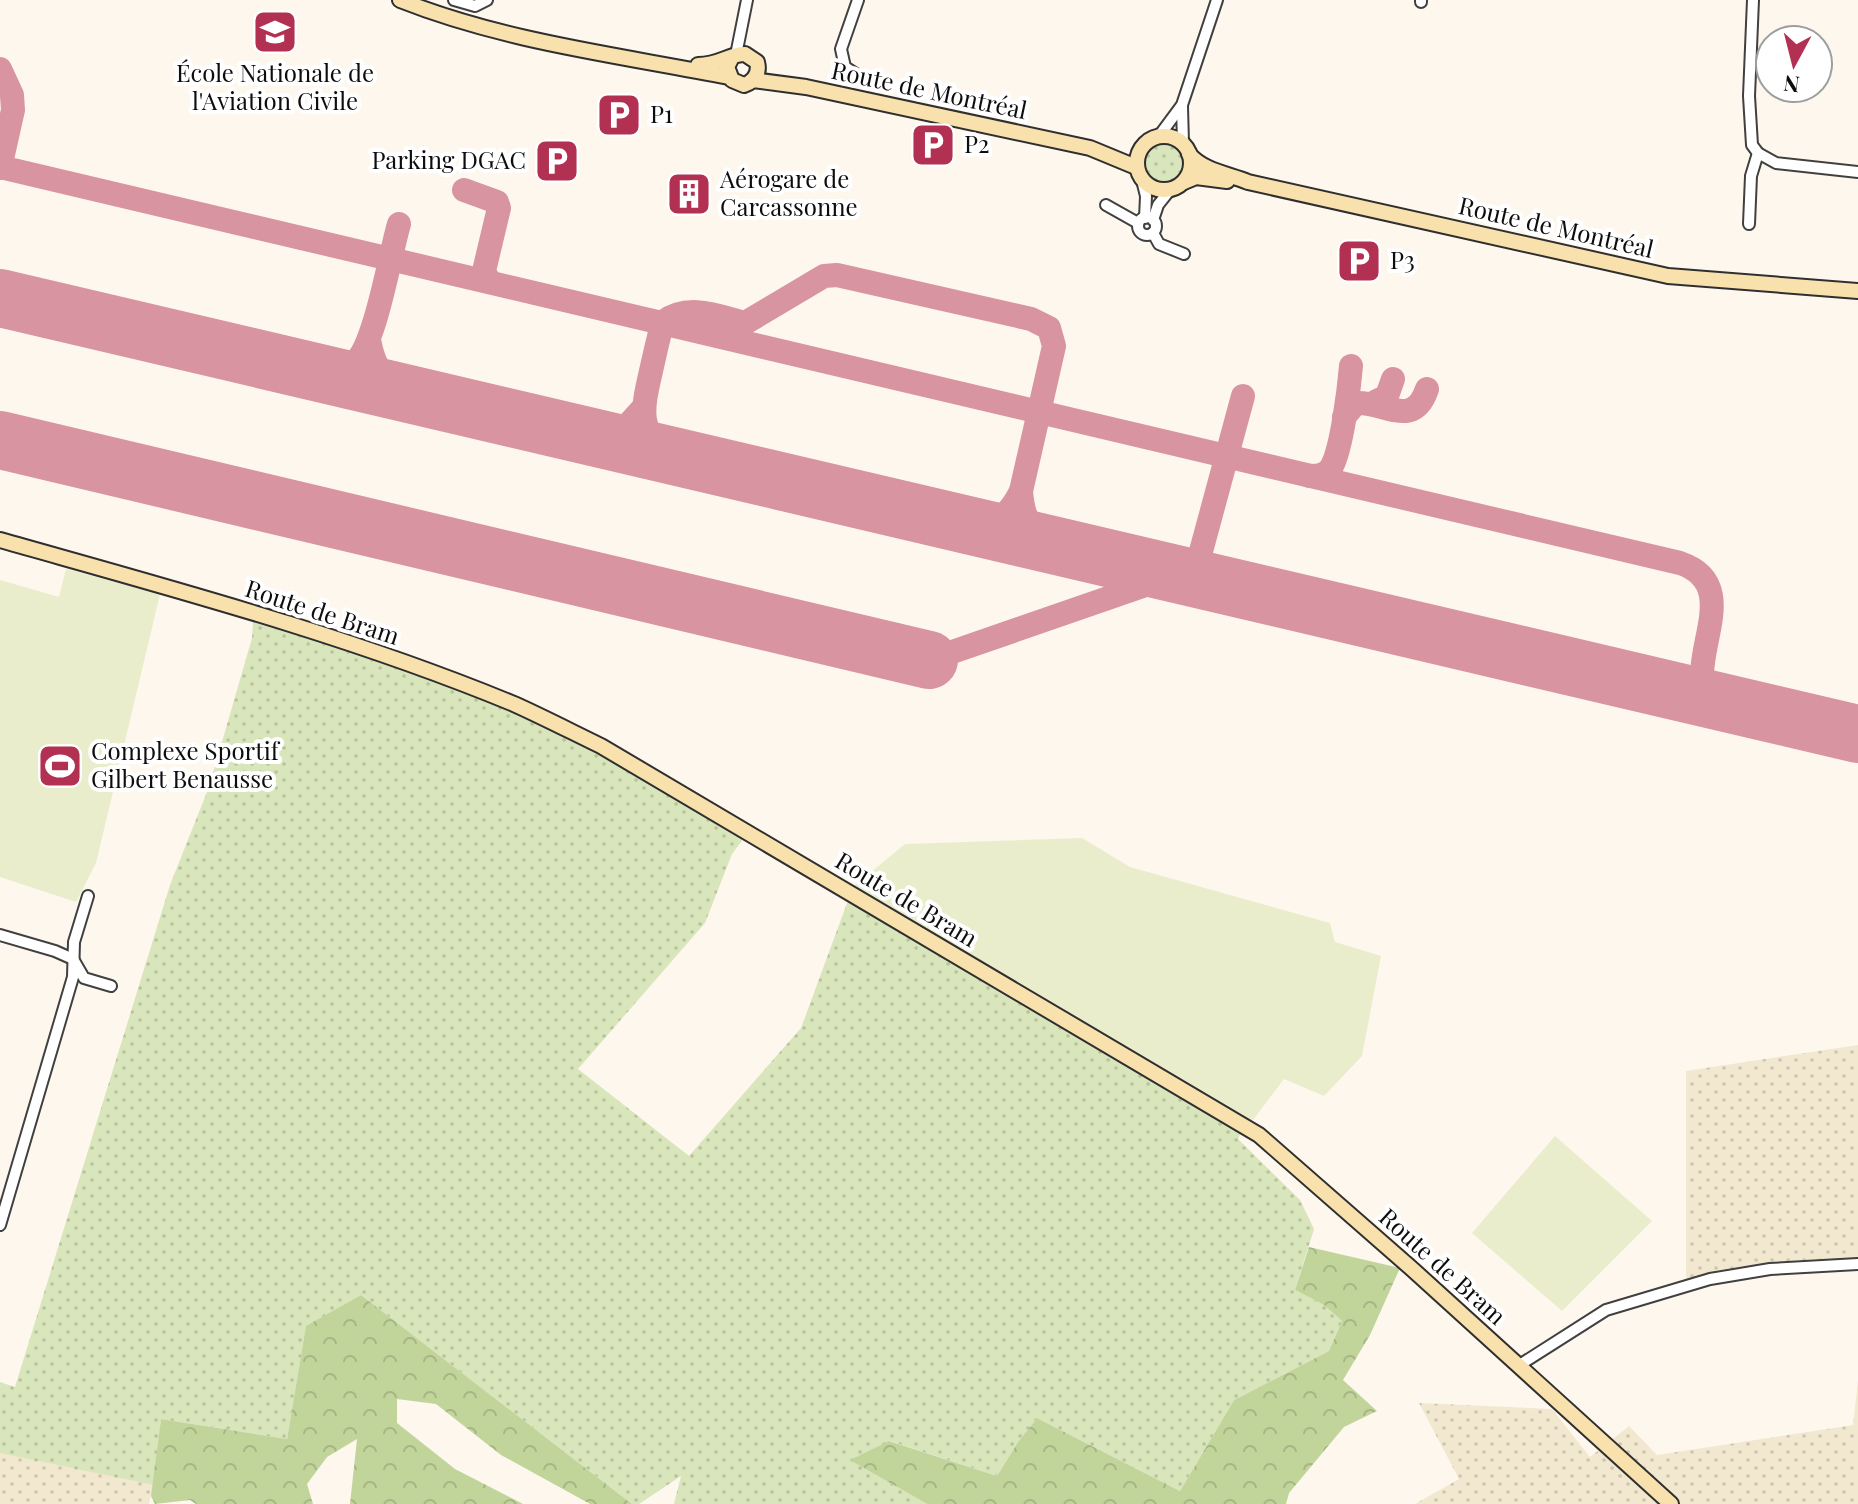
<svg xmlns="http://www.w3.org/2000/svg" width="1858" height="1504" font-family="'Playfair Display',serif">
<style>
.farmland{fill:url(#farmland-dots)}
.grass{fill:url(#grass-dots)}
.forest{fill:url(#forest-crowns)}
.pitch{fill:#e9edcc}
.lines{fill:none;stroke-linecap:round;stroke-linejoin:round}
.taxiway{stroke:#d894a0;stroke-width:24}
.runway{stroke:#d894a0;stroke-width:58}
.minor-casing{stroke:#404040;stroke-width:14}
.secondary-casing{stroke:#2f2f2f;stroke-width:18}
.minor{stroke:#fff;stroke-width:10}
.secondary{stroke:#f9e1ae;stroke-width:14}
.labels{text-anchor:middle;stroke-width:8;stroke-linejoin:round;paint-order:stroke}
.poi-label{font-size:24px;fill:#0d0d0d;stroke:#fff;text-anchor:start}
.street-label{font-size:24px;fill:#0d0d0d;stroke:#fff}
</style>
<defs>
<pattern id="farmland-dots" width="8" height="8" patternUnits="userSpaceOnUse" patternTransform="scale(2)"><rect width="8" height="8" fill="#f2e8d0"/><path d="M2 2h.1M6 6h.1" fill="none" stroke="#cec6b1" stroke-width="1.8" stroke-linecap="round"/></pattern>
<pattern id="grass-dots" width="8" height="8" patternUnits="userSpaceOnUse" patternTransform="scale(2)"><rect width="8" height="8" fill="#d9e5bb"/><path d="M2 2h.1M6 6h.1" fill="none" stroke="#b9c3a0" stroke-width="1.8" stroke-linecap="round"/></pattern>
<pattern id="forest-crowns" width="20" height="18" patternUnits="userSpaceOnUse" patternTransform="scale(2)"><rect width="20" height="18" fill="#c1d59b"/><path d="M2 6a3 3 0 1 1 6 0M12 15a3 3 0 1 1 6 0" fill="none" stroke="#a5b684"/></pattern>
</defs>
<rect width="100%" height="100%" fill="#fef7ee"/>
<g class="farmland">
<path d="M1858,1045v214l-172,22v-210z"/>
<path d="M1858,1381v123h-443l44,-25 -40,-76 133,6 38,48 39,-31 28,29 196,-30z"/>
<path d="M0,1452l154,31 -5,21h-149z"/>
</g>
<g class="grass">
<circle cx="1163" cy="164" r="21"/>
<path d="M254,606l215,73 284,147 -21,28 -27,69 -127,146 111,87 112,-128 52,-141 394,232 -9,20 62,61 14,29 -19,61 29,15 18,16 -13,30 -95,49 -54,91 -143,-73 -19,24 -21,34 -107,-35 -39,19 76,44h-253l7,-28 -42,28h-7l-271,-209 -55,32 -19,112 -126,-20 -7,66 -154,-32v-71l15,5 155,-502 39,-98 43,-149z"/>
</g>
<g class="forest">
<path d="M1309,1247l91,21 -30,67 -27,45 34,31 -33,16 -55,66 -3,11h-359l-77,-44 39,-19 108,35 21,-34 19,-24 143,73 54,-91 95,-49 13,-30 -18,-16 -29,-15z"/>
<path d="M361,1295l271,209h-42l-89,-49 -65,-51 -39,-5v24l58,46 68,35h-173l7,-65 -30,18 -20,27 6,20h-117l-6,-4 -35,4 -4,-8 10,-77 126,20 19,-113z"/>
</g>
<g class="pitch">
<path d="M66,569l94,25 -64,269 -20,39 -76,-25v-297l59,17z"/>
<path d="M1082,838l48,29 200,56 5,19 46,14 -19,100 -38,40 -40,-17 -31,41 -6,-1 -394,-232 52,-43z"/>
<path d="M1555,1136l97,85 -90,90 -90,-78z"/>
</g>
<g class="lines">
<g class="taxiway">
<path d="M0,69l12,26 1,15 -13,58"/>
<path d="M0,167l1680,396c71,24 -5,108 34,138"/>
<path d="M464,190l33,12 2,6 -15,63 5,10"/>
<path d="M0,296l4,3"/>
<path d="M369,340c6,31 14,39 41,54"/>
<path d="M317,373c13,-1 27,-1 37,-10 21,-16 36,-109 45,-139"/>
<path d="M1371,404l16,-8 6,-17"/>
<path d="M1344,417l12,-14c29,-2 57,27 71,-14"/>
<path d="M594,438l30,-9 19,-21"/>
<path d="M675,457c-39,-23 -33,-47 -24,-86 4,-17 7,-33 12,-49 25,-19 55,-6 82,1l79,-47 13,-1 194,44 18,9 5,18 -33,145c-12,24 -24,34 -51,35"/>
<path d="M1310,476c9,0 17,-1 22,-10 10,-19 17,-77 19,-100"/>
<path d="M1021,491c2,27 9,41 33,55"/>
<path d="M1200,555l2,17 15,12"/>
<path d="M929,660l263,-91 8,-14 43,-159"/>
</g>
<g class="runway">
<path d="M0,298l1858,436"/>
<path d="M0,440l929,220"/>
</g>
<g class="minor-casing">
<g id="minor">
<path d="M454,0l21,6 12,-6"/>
<path d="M858,0l-17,49 4,18 17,11 21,5"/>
<path d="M1753,0l-4,96 3,49 6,8 18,10 82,9"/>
<path d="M1421,2v-2"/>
<path d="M736,55l11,-55"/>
<path d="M1182,107l1,36"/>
<path d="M1159,136l23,-31 35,-105"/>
<path d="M1142,180l4,16 -1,22"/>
<path d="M1106,205l32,18"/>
<circle cx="1147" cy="226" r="9"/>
<path d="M1153,220l5,-15 12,-15"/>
<path d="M1749,224l2,-48 7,-23"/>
<path d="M1153,233l6,11 25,10"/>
<path d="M0,935l55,16 18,8 11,19 27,8"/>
<path d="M0,1225l73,-248 1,-35 14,-46"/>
<path d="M1518,1366l88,-56 104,-31 60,-10 88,-5"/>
</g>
</g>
<g class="secondary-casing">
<g id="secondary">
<path d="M400,0c106,42 218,55 329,77"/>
<path d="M698,65c22,0 31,-11 47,-11l12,8c3,11 -2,19 -13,23l-12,-5 -5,-13 4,-8"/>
<path d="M753,80l53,7 284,61 46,19"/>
<circle cx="1164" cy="163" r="27"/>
<path d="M1189,154c14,17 40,20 59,28l420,94 190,15"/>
<path d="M1184,182l12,-5 31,4"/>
<path d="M0,540c173,49 347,95 514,164 29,13 58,28 87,42l658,389 152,133 260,236"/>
</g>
</g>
<use href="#minor" class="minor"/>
<use href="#secondary" class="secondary"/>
</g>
<defs>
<g id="university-square" transform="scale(2.3)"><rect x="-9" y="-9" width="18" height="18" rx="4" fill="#b23051" stroke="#fff"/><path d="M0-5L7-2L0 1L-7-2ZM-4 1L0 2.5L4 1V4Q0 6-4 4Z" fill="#fff"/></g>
<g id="parking-square" transform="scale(2.3)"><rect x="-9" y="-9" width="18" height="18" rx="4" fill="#b23051" stroke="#fff"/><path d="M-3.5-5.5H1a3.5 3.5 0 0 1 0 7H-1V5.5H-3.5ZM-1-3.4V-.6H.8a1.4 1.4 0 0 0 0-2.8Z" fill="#fff"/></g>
<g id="building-square" transform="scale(2.3)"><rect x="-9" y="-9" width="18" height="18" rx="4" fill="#b23051" stroke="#fff"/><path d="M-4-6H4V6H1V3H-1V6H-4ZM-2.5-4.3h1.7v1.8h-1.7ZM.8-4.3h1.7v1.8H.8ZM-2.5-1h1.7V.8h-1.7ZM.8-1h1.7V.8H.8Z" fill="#fff"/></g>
<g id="stadium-square" transform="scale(2.3)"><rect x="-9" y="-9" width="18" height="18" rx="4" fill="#b23051" stroke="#fff"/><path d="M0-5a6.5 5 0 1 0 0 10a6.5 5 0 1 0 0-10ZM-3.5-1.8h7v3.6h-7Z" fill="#fff"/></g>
</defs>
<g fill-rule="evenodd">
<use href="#university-square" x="275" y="32"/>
<use href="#parking-square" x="619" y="115"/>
<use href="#parking-square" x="933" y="145"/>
<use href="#parking-square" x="557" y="161"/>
<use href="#building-square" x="689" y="194"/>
<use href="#parking-square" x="1359" y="261"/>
<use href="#stadium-square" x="60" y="766"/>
</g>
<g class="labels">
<g class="poi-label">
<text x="275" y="82" text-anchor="middle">École Nationale de<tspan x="275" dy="28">l'Aviation Civile</tspan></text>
<text x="650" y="123">P1</text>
<text x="964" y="153">P2</text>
<text x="526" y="169" text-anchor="end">Parking DGAC</text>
<text x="720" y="188">Aérogare de<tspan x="720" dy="28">Carcassonne</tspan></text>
<text x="1390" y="269">P3</text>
<text x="91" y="760">Complexe Sportif<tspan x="91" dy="28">Gilbert Benausse</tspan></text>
</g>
<g class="street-label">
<text transform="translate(929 91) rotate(12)" y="8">Route de Montréal</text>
<text transform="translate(1556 228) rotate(13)" y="8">Route de Montréal</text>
<text transform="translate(322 613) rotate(18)" y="8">Route de Bram</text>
<text transform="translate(906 900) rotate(31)" y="8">Route de Bram</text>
<text transform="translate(1442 1267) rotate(42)" y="8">Route de Bram</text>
</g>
</g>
<g transform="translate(1794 64) rotate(187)"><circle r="38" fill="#ffffff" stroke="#9e9e9e" stroke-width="2"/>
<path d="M0-6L14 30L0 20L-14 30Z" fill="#b23051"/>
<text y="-12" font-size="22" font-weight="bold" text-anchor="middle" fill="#0d0d0d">N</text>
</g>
</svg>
